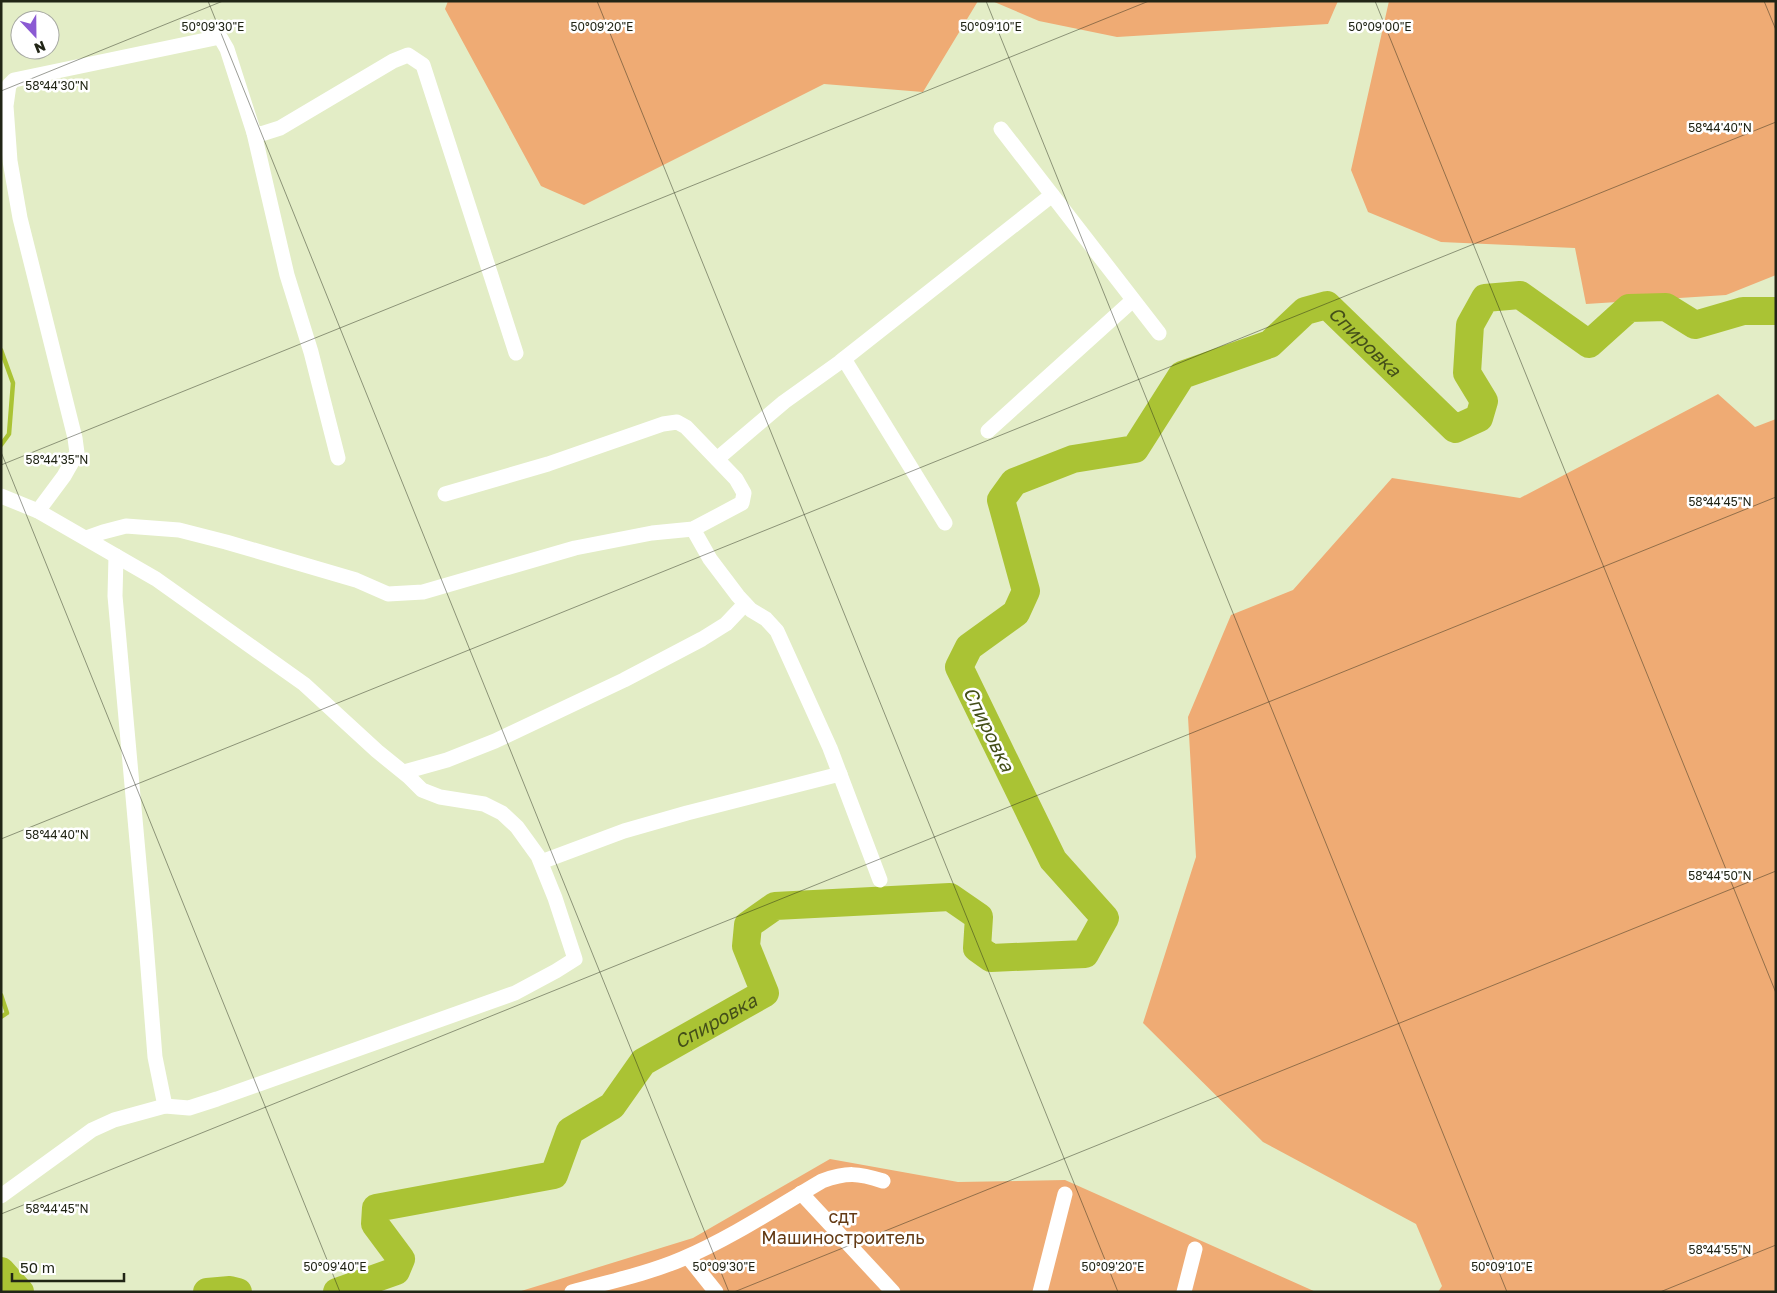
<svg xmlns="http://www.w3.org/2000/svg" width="1777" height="1293" font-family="'Golos Text',sans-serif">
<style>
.green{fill:#efab74}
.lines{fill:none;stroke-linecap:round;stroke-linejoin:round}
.stream{stroke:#aac334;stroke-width:4.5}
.river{stroke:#aac334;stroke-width:28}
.minor{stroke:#fff;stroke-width:15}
.ticks{fill:none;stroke:#212516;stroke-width:1;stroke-opacity:0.45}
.labels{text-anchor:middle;stroke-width:5;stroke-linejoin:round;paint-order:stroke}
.park-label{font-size:18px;fill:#633a14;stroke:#fff}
.water-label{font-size:19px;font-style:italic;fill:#444f19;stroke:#fff}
.ticks-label{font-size:12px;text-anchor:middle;fill:#212516;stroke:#fff;stroke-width:5;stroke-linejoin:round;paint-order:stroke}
</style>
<rect width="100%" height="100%" fill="#e3edc6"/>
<g class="green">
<path d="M448,1h530l-55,91 -99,-8 -240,121 -43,-19 -96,-177z"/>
<path d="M992,1h346l-10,23 -211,13 -78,-16z"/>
<path d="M1389,1h387v274l-50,20 -140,9 -11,-56 -134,-6 -73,-30 -17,-42z"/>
<path d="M1718,394l37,33 21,-8v873h-338l4,-6 -26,-62 -153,-82 -120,-119 53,-166 -8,-140 43,-102 62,-25 99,-112 128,20z"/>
<path d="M830,1159l128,23 107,-2 251,112h-798l175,-54z"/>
</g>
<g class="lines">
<g class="stream">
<path d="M1,350l12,33 -4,51 -8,11"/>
<path d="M1,995l6,18 -6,4"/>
</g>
<g class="river">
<path d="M1,1271l19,21"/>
<path d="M207,1292l23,-2 8,2"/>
<path id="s1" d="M337,1292l59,-21 5,-12 -26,-35 1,-16 178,-33 16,-44 42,-25 31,-44 122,-69 -19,-47 2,-21 27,-19 175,-9 29,20 -2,31 14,10 94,-4 20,-36 -52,-58 -94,-193 10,-20 47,-34 10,-22 -25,-91 13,-18 59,-23 62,-10 47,-74 88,-31 35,-33 22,-6 128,124 24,-11 5,-17 -17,-28 3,-48 15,-27 35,-3 69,49 40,-36 37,-1 29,18 48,-14h33"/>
</g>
<g class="minor">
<path d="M1001,129l158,204"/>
<path d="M254,133l7,1 19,-6 113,-67 15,-6 15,10 93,288"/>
<path d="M844,359l101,164"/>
<path d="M988,431l145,-131"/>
<path d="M717,459l67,-57 56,-40 212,-167"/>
<path d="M1,496l37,15 118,68 148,105 73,67 32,26 13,13 18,7 44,7 18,9 15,14 21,29 17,42 20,61 -19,12 -41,22 -298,106 -28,9 -24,-2 -51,14 -22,10 -91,66"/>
<path d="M38,511l26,-35 13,-23 -2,-15 -55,-220 -10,-57 -4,-55 3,-21 5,-5 206,-43 7,12 27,84 33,142 24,77 27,106"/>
<path d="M693,529l17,30 28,37 13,14 15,9 11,12 53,117 50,132"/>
<path d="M86,538l17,-6 23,-6 53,4 47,12 130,38 32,14 35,-2 152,-44 77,-15 41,-4 49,-26 2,-10 -8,-14 -50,-52 -9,-5 -14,2 -115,40 -103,30"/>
<path d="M116,556l-1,40 30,334 10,127 10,49"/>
<path d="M404,772l43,-12 48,-19 129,-61 78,-41 24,-15 19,-20"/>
<path d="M541,862l83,-31 63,-18 153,-39"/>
<path d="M801,1193l92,99"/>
<path d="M688,1257l28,35"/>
<path d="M572,1292c36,-10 75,-18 110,-33 49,-21 94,-51 140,-78 25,-9 36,-8 61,0"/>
<path d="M1040,1292l25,-98"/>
<path d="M1184,1292l11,-43"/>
</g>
</g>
<path class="ticks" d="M208,1l521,1291M597,1l521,1291M986,1l521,1291M1375,1l401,992M1764,1l12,29M1,91l222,-90M1,452l339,840M1,465l1148,-464M1,839l1775,-717M1,1214l1775,-717M734,1292l1042,-421M1660,1292l116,-47"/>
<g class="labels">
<g class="park-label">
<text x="843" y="1223">сдт<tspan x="843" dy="21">Машиностроитель</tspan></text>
</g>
<g class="water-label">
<text dy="7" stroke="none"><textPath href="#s1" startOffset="2049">Спировка</textPath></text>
<text transform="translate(989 729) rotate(64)" y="7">Спировка</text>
<text dy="7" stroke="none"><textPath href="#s1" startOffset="549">Спировка</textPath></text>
</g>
</g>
<g class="ticks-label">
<text x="213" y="31">50°09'30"E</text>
<text x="602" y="31">50°09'20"E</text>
<text x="991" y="31">50°09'10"E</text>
<text x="1380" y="31">50°09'00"E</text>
<text x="57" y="90">58°44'30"N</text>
<text x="1720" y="132">58°44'40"N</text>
<text x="57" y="464">58°44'35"N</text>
<text x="1720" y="506">58°44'45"N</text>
<text x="57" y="839">58°44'40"N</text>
<text x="1720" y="880">58°44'50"N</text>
<text x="57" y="1213">58°44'45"N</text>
<text x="1720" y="1254">58°44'55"N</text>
<text x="335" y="1271">50°09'40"E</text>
<text x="724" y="1271">50°09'30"E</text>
<text x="1113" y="1271">50°09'20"E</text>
<text x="1502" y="1271">50°09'10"E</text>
</g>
<rect width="1777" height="1293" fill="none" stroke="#212516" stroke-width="5"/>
<g transform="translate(35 35) rotate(158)"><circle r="24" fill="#ffffff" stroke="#a6a8a2"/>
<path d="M0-4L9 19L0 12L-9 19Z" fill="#8b5ad3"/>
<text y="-8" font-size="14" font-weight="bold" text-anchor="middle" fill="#212516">N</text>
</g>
<path d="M12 1273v8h112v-8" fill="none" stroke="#212516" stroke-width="2.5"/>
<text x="20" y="1273" font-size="15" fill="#212516" stroke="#ffffff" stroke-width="4" paint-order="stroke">50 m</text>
</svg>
